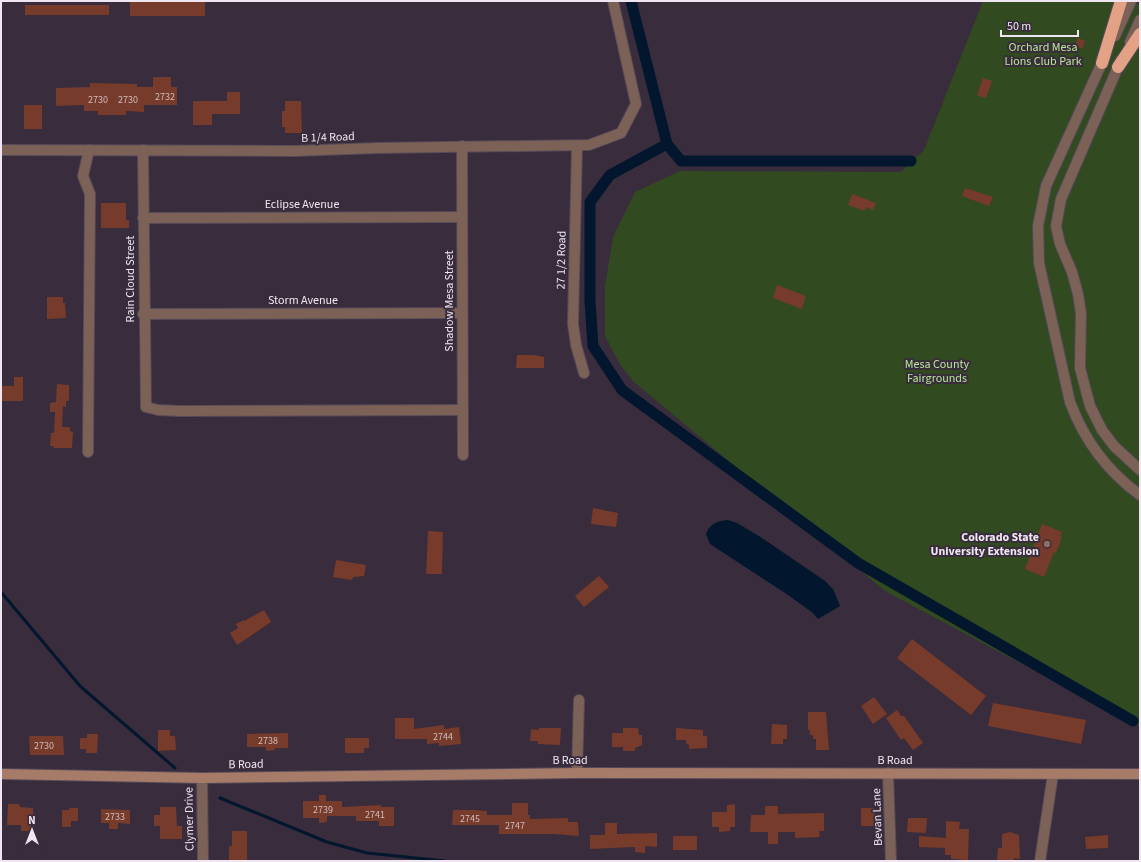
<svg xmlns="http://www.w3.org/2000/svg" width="1141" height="862" font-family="'Source Sans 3',sans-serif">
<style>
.green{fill:#314a1f}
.water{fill:#02172e}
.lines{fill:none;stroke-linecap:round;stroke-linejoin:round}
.stream{stroke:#02172e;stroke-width:3}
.canal{stroke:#02172e;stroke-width:11}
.building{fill:#763b2a}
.street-casing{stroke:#564a59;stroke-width:12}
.secondary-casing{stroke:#564a59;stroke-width:12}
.highway-casing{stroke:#564a59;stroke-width:14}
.street{stroke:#7c6156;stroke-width:10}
.secondary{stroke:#a67c69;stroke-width:10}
.highway{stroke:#e3a285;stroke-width:12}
.education-dot{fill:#8d6e63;stroke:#392c3c;stroke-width:1.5}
.labels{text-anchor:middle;stroke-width:4;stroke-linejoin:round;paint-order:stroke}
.number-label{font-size:10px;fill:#d1bbbf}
.park-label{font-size:12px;fill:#b7e797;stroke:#392c3c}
.street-label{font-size:12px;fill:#efe6f1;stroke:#392c3c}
.poi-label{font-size:12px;font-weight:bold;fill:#efe6f1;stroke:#392c3c;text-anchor:end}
</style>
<rect width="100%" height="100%" fill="#392c3c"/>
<path class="green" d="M983,1h146l11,4v722l-255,-136 -251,-209 -13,-16 -16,-30v-50l8,-49 22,-45 45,-21 221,1 23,-22z"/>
<path class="water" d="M728,520l9,3 22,13 66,45 8,8 7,17 -22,13 -5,-6 -28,-20 -75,-49 -4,-10c4,-11 12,-13 22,-14z"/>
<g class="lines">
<g class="stream">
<path d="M1,592l79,94 95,82"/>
<path d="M220,798l107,44 40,11 78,8"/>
</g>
<g class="canal">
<path d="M631,1l36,143 14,17h230"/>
<path d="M667,144l-57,31 -20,27v99l3,45 29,44 236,173 275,158"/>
</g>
</g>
<g class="building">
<rect x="130" y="2" width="75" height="14"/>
<rect x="25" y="5" width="84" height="10"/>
<path d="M1078,38l7,3 -3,8 -8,-3z"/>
<path d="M153,77h18v10h6v18h-33v7l-18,-1v4h-28v-4h-14v-6l-28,1v-18l34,-1v-4l47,1v3h16z"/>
<path d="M983,78l9,3 -6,17 -9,-3z"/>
<path d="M227,92h13v22h-28v11h-19v-24h34z"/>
<path d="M285,101h16l1,32h-17v-6h-3v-16h3z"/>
<rect x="24" y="105" width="18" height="24"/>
<path d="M965,188l28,9 -4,9 -27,-10z"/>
<path d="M852,194l24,9 -3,7 -7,-3 -1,4 -17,-6z"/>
<path d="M101,203h25v17h3v8h-28z"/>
<path d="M777,285l29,11 -4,13 -29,-11z"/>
<path d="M47,297h16v6h2l1,15 -19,1z"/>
<path d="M517,355h17l10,2v11h-28z"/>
<path d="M14,377h9v24h-22v-15h13z"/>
<path d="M57,384l12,1v16h-3v6l-3,-1 -1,21h8v4l3,1 -1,16h-19l1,-2h-4l1,-13h3l1,-21h-5v-9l6,-1z"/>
<path d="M593,508l25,5 -2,14 -25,-3z"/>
<path d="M1042,524l20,8 -2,4 2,1 -6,16 -2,-1 -10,25 -19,-8z"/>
<path d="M428,531l15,1 -1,42h-16z"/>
<path d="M336,560l30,5 -2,11 -10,1 -3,3 -18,-3z"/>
<path d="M599,576l10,11 -25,20 -9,-11z"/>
<path d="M264,610l7,12 -34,23 -7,-12 8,-5 -2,-4 8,-4v1z"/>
<path d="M912,639l74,57 -15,19 -74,-57z"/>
<path d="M874,697l13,17 -14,10 -12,-18z"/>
<path d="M993,703l93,17 -5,24 -93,-18z"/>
<path d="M897,710l4,6h3l19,27 -10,7 -9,-12 -3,2 -15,-22z"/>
<path d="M808,712h18l3,38h-13v-11h-3v-4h-3v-5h-2z"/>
<path d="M395,718h19v11l30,-4v4l15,-2 2,17 -22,2v-3l-12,1v-5h-32z"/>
<path d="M772,724l15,1v14h-4v5h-12z"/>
<path d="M539,728h22l-1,17 -22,-1v-3h-8l1,-12 8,1z"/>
<path d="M623,728h15l1,7h3v10l-7,3v3h-12v-4h-11v-14h11z"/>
<path d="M676,728l27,2v6h4v12l-18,1v-4l-3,-2v-3h-10z"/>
<path d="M158,730h12v6h5l1,14 -18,1z"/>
<path d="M288,733v15h-13v2l-9,1v-4h-19v-13z"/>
<path d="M87,734h11l-1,19h-11v-4h-6v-11h7z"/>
<path d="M29,736h34l1,19h-34z"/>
<path d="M345,738h24v10h-5v5h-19z"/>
<path d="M319,795h7v6h16v6l39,-2v2h13v19h-15v-5h-23v-5h-29v6l-8,1v-5h-16v-17h16z"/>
<path d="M512,803h16v12h2v4l38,-1v4h10l1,14 -25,-2h-55v-9h-47l1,-15h21l13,1v4h25z"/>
<path d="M8,804h11l1,3 13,1 1,23h-13v-6h-14z"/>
<path d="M735,804v23h-5v4l-11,1v-5h-7v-15h15v-7z"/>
<path d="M765,806h13v8l46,-1v18h-5l1,6 -25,1v-6h-17v12h-10v-12h-18l1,-17h14z"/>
<path d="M160,807h16l1,19h5v13h-22v-13h-6v-11h6z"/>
<path d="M69,808h9v13h-7v6h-9v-17h7z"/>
<rect x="861" y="808" width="14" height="18"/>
<path d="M101,809l29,1v14l-12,-1v6h-9v-6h-8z"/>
<path d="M908,818h19l-1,15 -19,-1z"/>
<path d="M946,821l14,1 -1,7h10l-1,31 -17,-1v-4h-6v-7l-26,-1v-11l27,2z"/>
<path d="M605,823h12v11l40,-1v14l-12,-1v7l-10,-1v-5l-45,2v-14h15z"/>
<path d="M232,831h15v30h-18v-15h3z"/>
<path d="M1010,832l9,3 1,24 -6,-1v3h-17l1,-13h4v-14z"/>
<path d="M1108,835v13l-22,1 -1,-12z"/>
<rect x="673" y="836" width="24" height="14"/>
</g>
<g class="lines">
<g class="street-casing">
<g id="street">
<path d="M1115,36l16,-35"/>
<path d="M1130,42l10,-22"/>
<path d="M1105,56l-59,130 -8,40 1,37 31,139c14,38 37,69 70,93"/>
<path d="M1121,60l-60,139 -5,27 4,18 12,28 6,22 3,19 -1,55 10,38 12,24 12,16 26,24"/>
<path d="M462,146l1,309"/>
<path d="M577,146l-4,178 3,21 8,28"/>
<path d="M1,150l293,1 84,-3 211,-3 32,-12 15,-29 -23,-103"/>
<path d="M143,150l3,257 12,3 22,1 283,-1"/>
<path d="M143,218l319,-1"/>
<path d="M143,314l319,-1"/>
<path d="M88,452l2,-258 -7,-18 6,-26"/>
<path d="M577,773l2,-73"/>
<path d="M888,773l3,88"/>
<path d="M202,778l1,83"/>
<path d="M1040,861l13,-87"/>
</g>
</g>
<g class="secondary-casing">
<path id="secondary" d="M1,774l201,4 375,-5 563,1"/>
</g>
<g class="highway-casing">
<g id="highway">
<path d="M1102,63l19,-62"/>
<path d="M1118,67l22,-33"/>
</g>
</g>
<use href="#street" class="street"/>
<use href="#secondary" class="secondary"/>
<use href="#highway" class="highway"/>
</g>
<circle class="education-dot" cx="1047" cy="544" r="4"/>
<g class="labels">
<g class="number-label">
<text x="165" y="100">2732</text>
<text x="98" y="103">2730</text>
<text x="128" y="103">2730</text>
<text x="443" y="740">2744</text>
<text x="268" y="744">2738</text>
<text x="44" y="749">2730</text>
<text x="323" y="813">2739</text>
<text x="375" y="818">2741</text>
<text x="115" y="820">2733</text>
<text x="470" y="822">2745</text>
<text x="515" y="829">2747</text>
</g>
<g class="park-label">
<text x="1043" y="51">Orchard Mesa<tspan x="1043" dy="14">Lions Club Park</tspan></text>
<text x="937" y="368">Mesa County<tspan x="937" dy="14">Fairgrounds</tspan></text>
</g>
<g class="street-label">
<text transform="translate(328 137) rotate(-2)" y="4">B 1/4 Road</text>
<text x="302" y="208">Eclipse Avenue</text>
<text transform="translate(561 260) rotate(-89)" y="4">27 1/2 Road</text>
<text transform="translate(130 279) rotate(-90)" y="4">Rain Cloud Street</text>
<text x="303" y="304">Storm Avenue</text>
<text transform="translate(449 301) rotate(-90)" y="4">Shadow Mesa Street</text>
<text x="570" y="764">B Road</text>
<text x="895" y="764">B Road</text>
<text transform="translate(246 764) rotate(-1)" y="4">B Road</text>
<text transform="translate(877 817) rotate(-92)" y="4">Bevan Lane</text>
<text transform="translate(189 819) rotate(-91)" y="4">Clymer Drive</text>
</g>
<g class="poi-label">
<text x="1039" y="541">Colorado State<tspan x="1039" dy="14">University Extension</tspan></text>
</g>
</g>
<rect width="1141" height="862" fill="none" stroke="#efe6f1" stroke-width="4"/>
<g transform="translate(32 830)" stroke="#392c3c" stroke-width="3" paint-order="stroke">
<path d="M0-3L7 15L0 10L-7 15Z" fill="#efe6f1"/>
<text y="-6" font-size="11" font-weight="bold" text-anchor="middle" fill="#efe6f1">N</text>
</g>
<path d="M1001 30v6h77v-6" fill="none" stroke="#efe6f1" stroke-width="2"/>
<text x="1007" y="30" font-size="12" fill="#efe6f1" stroke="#392c3c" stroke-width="3" paint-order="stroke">50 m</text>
</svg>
